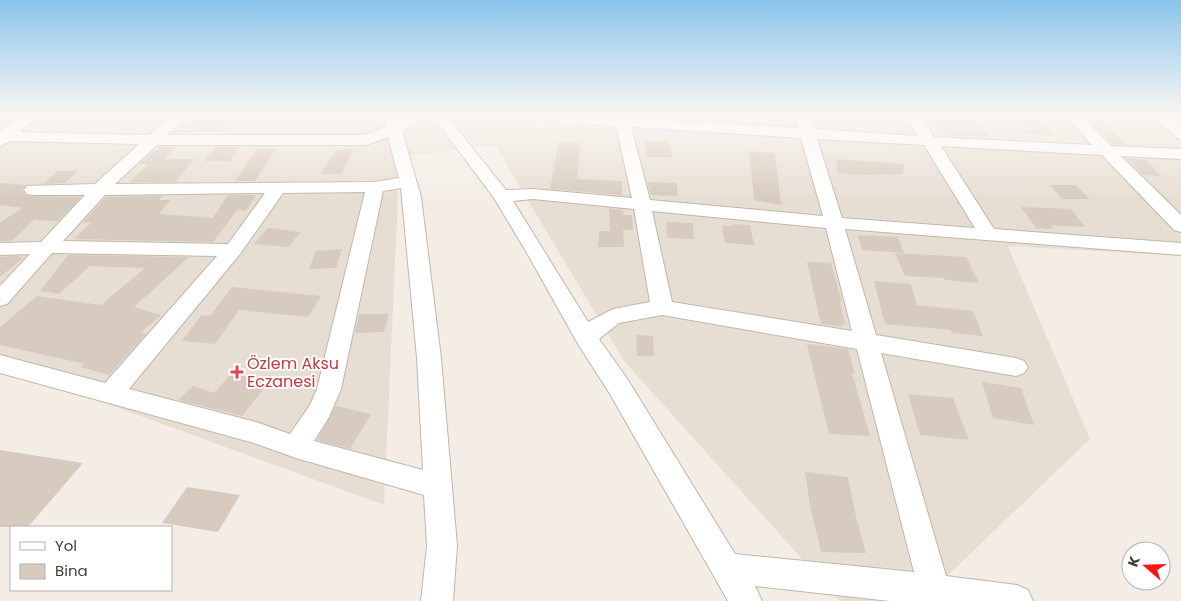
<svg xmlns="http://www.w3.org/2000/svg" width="1181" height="601" font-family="Poppins,sans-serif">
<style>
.residential{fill:#e7ded3}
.building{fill:#d7cabe}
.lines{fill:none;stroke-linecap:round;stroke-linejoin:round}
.street-casing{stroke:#c1b6ab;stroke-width:2}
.street{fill:#fff;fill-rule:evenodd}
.health-dot{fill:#e0444e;stroke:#fff;stroke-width:2}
.labels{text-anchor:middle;stroke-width:4;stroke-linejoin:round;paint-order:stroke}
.health-label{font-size:16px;fill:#be3a42;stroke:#fff;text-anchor:start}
</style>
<rect width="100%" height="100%" fill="#f3ede5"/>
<path class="residential" d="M0,115h1181v141l-173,-10 82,193 -169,162h-81l-216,-240 -129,-216 -99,12 2,40 -14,308 -290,-106 -94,-30z"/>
<g class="building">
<path d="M193,115h46l-14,16 -53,2z"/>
<path d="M927,115h48l13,22 -48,-2z"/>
<path d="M1012,115h29l13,20 -28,-1z"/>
<path d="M1082,115h15l30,30 -15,-1z"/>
<path d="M645,141h24l3,16h-25z"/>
<path d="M559,142l21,1 -3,36 45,2v14l-72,-6z"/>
<path d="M159,147h17l-12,12h30l-19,23h-45l18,-18h-9l15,-14h5z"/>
<path d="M216,147h24l-10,14h-26z"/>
<path d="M257,149h19l-21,32h-20z"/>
<path d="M354,149l-13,25h-20l15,-24z"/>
<path d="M749,151l26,2 6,52 -27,-5z"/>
<path d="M1126,158l20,2 15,16 -18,-1z"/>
<path d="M836,159l68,5 -1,10 -51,1 -15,-3z"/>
<path d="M58,171h20l-13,12 -22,1z"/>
<path d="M647,182l30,1v13l-26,-1z"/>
<path d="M0,183l26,2 -4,5 5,6 54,1 -23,24 -24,-1 -22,21h-12v-19l23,-14 -23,-3z"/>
<path d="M1050,185h26l13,14h-27z"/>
<path d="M228,195h28l-10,16 -8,-2 -25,33 -139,-3 18,-17h-9l23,-25 56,-1 -3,4h11l-11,14 54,4z"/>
<path d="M1021,207l50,2 14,18 -34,-2 2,4 -17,-1z"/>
<path d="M609,208l14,2v5h9l1,15h-10l1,17h-26l1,-16h11z"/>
<path d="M666,222l27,1 1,16 -27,-1z"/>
<path d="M732,224l18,1 4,20 -29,-2 -3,-17h11z"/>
<path d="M268,228l33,4 -13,15 -34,-3z"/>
<path d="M858,235l40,2 6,16 -42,-3z"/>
<path d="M342,249l-6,19 -27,1 7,-18z"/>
<path d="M895,253l71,4 13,26 -34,-3 -1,-2 -39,-2z"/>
<path d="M68,255l121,2 -55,50 27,8 -20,17 5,2 -37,41 -28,-8 4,-3 -85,-19v-18l37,-31 64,9 44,-37 -55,-2 -31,28 -19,-3z"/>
<path d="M16,256l8,1 -24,20v-20z"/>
<path d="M807,262l24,1 11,39 -2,-1 5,24 -4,-1 1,3 -21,-3z"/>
<path d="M874,281l37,3 6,21 56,6 10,25 -31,-3 -1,-3 -66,-6z"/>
<path d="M232,287l89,9 -13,21 -69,-7 -24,34 -33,-3 20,-26 8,1z"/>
<path d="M359,314h30l-5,18 -29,1z"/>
<path d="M636,335l17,1 1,20h-17z"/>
<path d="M807,344l41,5 7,25 -3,-1 18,63 -41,-2z"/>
<path d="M232,373l38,8 -28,35 -64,-16 15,-14 21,7z"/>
<path d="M982,382l39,6 13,37 -41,-7z"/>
<path d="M908,394l45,4 16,42 -49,-5z"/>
<path d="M336,406l35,8 -21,35 -33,-9z"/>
<path d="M0,450l83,13 -55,64h-28z"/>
<path d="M805,472l43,5 8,40 10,36 -45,-1 -11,-46z"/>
<path d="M187,487l53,8 -22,37 -56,-9z"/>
</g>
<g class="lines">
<g class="street-casing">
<g id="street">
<path d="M22,115h16l-18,17 129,3 23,-20h15l-20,20h197l22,-8 -3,-12h14l2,6 12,-6h18l-2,3 -25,13 19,66 20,161 16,188 -4,55h-32l6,-55 -3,-51 -128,-37 -42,-15 -254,-70v-18l105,28 112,-127 -165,-3 -45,51 -7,2v-20l30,-32 -30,1v-12l41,-1 44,-47h-52l-6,-1 -3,-4 3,-4 68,-2 44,-40 -129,-3 -10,5v-15zM388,137l11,41 -24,4 -260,2 42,-39h209zM401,188l16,170 6,112 -109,-29 15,-24 12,-28 42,-198zM365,192l-48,197 -7,16 -20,29 -34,-12 -127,-33 111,-135 43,-61zM265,193l-37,51 -165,-3 42,-46z"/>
<path d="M432,115h14l60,75 27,-1 99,9 -16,-72 -110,-7 -5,-1 -2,-3h76l39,2v-2h14l1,3 169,10 -3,-13h14l5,14 104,7 -12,-21h14l14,22 158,8 -27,-30h15l31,31 70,3v10l-60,-3 60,59v17l-7,-2 -72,-75 -161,-9 53,83 187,14v12l-336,-26 31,106 140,23 8,3 4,6 -4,6 -8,3 -135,-23 65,223 71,9 11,5 5,11h-143l-135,-15 7,15h-34l-118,-207 -32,-50 -51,-91 -33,-55zM631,127l170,11 22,78 -173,-16zM817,139l107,6 51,83 -133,-10zM533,199l101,10 16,93 -37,7 -25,13 -75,-121zM652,211l174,17 26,103 -180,-29zM662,315l195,34 57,223 -179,-18 -107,-174 -29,-41 20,-16z"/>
<path d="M1151,115h16l14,11v13l-5,-2z"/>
</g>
</g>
<use href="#street" class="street"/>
</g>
<linearGradient id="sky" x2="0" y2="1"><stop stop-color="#8bc4eb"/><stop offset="0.58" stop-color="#faf7f3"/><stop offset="1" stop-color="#faf7f3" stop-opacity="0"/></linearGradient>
<rect width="1181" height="199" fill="url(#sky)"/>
<path class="health-dot" d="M234.5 364.5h5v5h5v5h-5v5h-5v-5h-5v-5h5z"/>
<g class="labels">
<g class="health-label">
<text x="247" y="369">Özlem Aksu<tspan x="247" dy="18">Eczanesi</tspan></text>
</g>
</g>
<rect x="10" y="526" width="162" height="65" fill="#ffffff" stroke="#b5b1ae"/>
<rect x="20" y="542" width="25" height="8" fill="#ffffff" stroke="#b5b1ae"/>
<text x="55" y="551" font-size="15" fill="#453d35">Yol</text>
<rect x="20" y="564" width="25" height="15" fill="#d7cabe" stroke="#b5b1ae"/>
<text x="55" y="576" font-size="15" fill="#453d35">Bina</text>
<g transform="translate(1146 566) rotate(290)"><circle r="24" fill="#ffffff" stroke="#b5b1ae"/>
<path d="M0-4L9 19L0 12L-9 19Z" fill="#fa1615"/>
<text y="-8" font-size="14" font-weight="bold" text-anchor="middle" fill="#453d35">K</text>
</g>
</svg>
